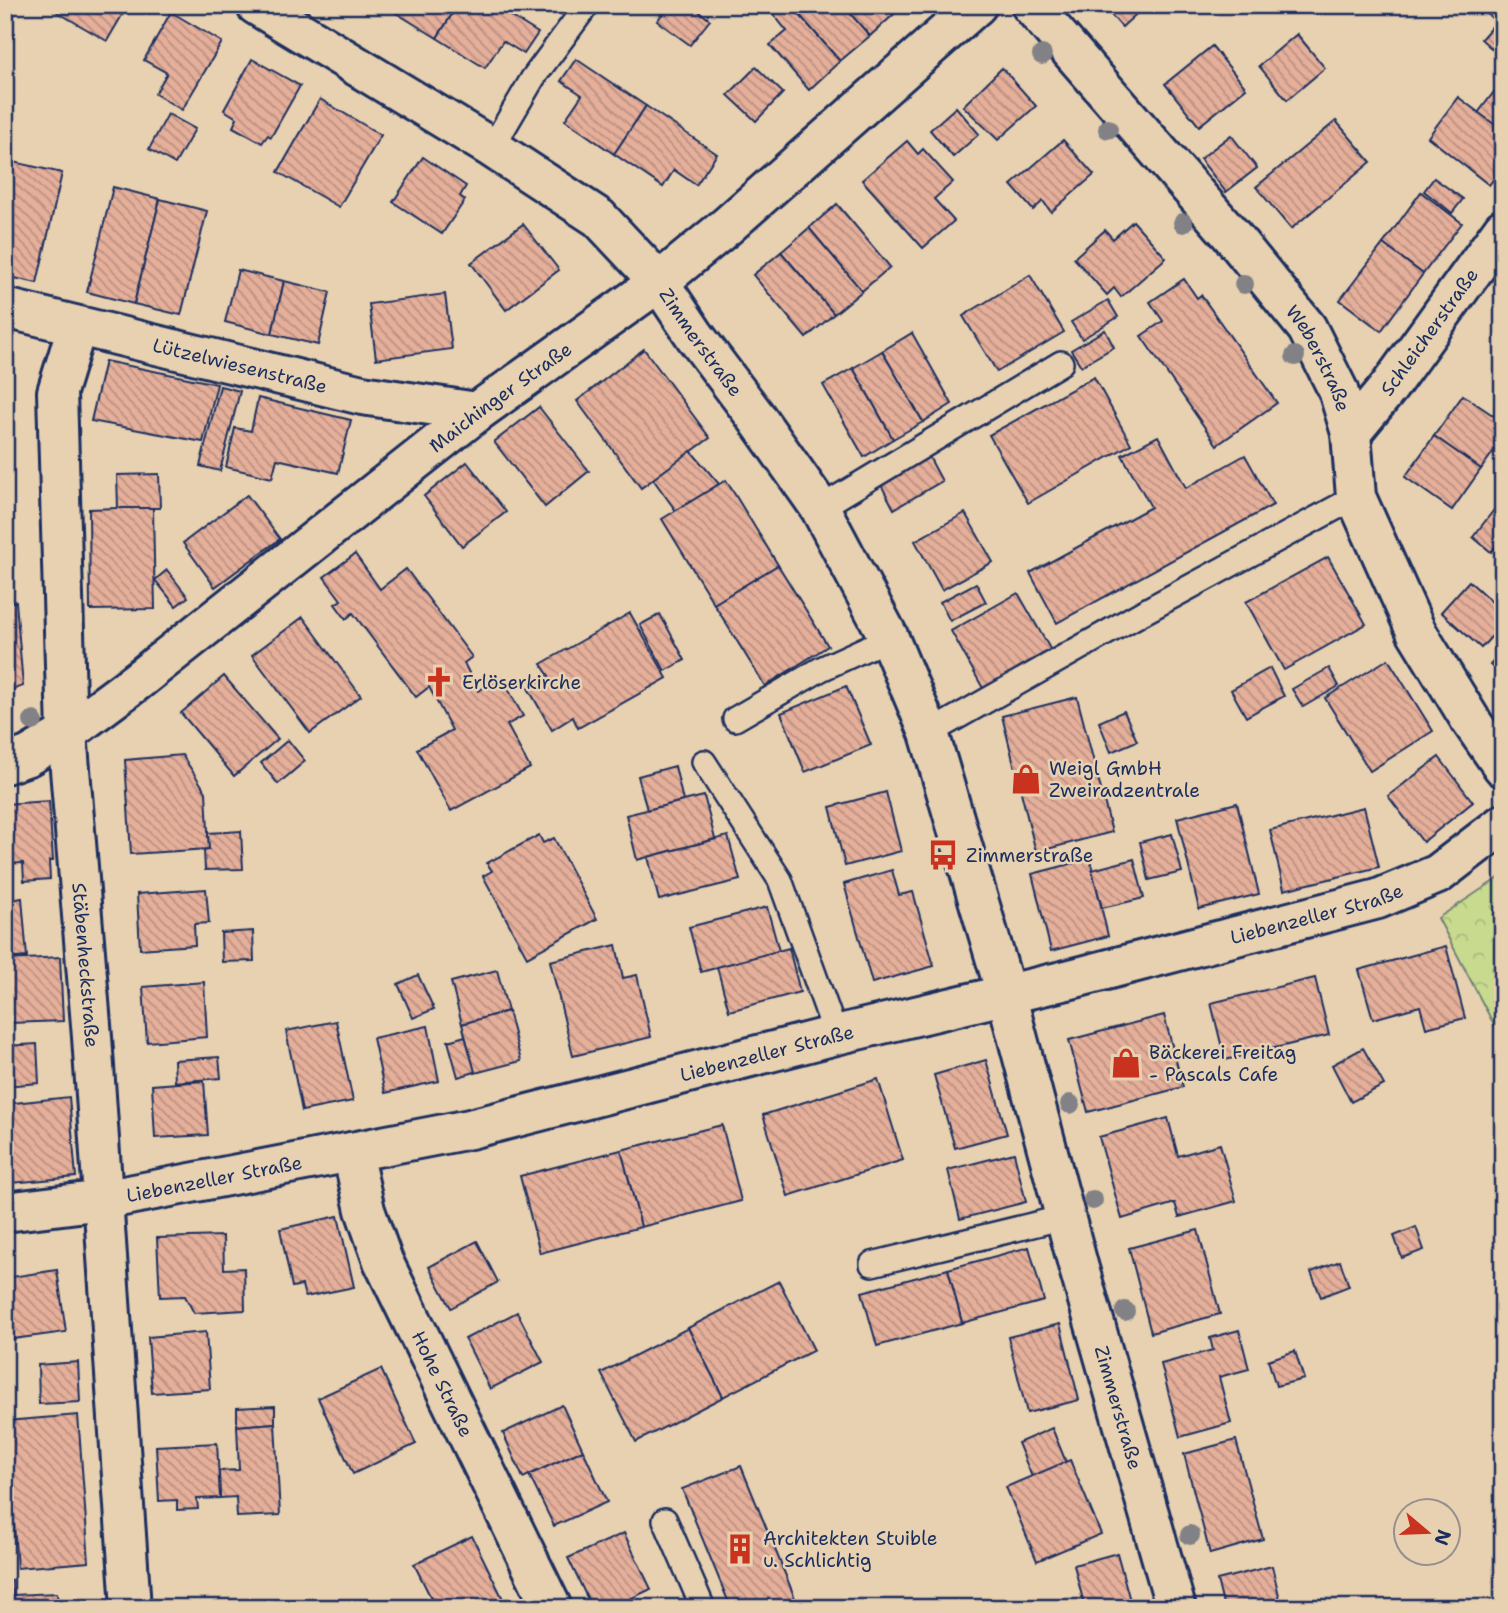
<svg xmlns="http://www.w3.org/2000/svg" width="1508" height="1613" font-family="'Shantell Sans',sans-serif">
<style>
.park{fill:url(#park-crowns);stroke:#728476;stroke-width:2}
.building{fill:url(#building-back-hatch);stroke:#1b2f5e;stroke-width:2}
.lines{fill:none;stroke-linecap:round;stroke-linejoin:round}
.service-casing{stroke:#1b2f5e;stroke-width:28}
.minor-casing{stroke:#1b2f5e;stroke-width:44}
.tertiary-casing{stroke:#1b2f5e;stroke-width:44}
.secondary-casing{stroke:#1b2f5e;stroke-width:44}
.service{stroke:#e8d1b1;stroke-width:23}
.minor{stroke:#e8d1b1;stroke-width:38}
.tertiary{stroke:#e8d1b1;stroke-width:38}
.secondary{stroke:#e8d1b1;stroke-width:38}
.tree{fill:#818186}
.labels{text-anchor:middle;stroke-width:5;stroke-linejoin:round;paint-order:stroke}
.street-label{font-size:19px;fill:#1b2f5e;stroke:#e8d1b1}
.poi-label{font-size:19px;fill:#1b2f5e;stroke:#e8d1b1;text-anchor:start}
</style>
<defs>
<pattern id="park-crowns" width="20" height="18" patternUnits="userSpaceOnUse" patternTransform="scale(1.75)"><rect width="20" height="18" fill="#c8da8e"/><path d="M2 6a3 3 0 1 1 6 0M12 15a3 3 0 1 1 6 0" fill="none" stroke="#abbb7d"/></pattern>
<pattern id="building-back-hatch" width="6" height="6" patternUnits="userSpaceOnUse" patternTransform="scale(1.75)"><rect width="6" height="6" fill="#e5af9a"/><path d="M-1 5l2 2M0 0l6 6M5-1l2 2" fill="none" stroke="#b98f81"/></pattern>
</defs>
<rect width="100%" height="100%" fill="#e8d1b1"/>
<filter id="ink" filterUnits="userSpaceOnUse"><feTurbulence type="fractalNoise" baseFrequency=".0143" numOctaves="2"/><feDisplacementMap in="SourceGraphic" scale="14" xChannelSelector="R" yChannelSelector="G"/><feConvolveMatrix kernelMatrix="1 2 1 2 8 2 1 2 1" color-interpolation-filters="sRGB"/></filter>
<g filter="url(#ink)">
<path class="park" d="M1503,875v167l-65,-124z"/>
<g class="building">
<path d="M61,5h67l-21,36 -50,-29z"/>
<path d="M390,5h68l-21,33 -49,-30z"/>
<path d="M458,5h35l45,28 -14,21 -21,-13 -18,27 -48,-30z"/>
<path d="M669,5h22l19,15 -20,25 -33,-24z"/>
<path d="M774,5h17l49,56 -31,29 -39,-45 17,-14 -18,-22z"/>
<path d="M791,5h52l27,31 -30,25z"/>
<path d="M843,5h60v1l-33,30z"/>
<path d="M1102,5h44l-24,22z"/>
<path d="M1491,5h12v54l-22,-20 15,-17 -11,-10z"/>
<path d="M171,12l51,30 -40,68 -27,-16 12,-21 -23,-13z"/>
<path d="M1297,34l28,34 -38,32 -28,-34z"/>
<path d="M1212,46l34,42 -47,38 -34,-42z"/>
<path d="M252,59l48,27 -29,51 -3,-2 -6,8 -29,-16 4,-9 -13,-8z"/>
<path d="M576,59l70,47 -32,48 -49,-34 17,-25 -21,-14z"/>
<path d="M756,67l27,26 -27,28 -28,-26z"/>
<path d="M1002,68l34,38 -38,34 -35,-34z"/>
<path d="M1503,80v51l-25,-18z"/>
<path d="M1458,97l45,34v36l-14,18 -61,-48z"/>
<path d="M320,99l61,36 -42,72 -61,-35z"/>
<path d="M646,106l71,48 -21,31 -22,-15 -11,17 -49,-33z"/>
<path d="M956,107l23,27 -26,23 -23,-27z"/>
<path d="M168,114l27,15 -20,35 -26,-15z"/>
<path d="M1336,121l35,41 -80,67 -35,-42z"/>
<path d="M1231,135l26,33 -31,24 -26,-33z"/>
<path d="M1063,140l31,35 -43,37 -8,-11 -10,9 -22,-25z"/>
<path d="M907,141l11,13 5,-5 30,33 -19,17 20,22 -31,27 -61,-68z"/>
<path d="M423,157l43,29 -6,10 5,4 -23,34 -49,-32z"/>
<path d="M5,160l57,13 -25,110 -32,-7z"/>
<path d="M1434,178l29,21 -11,14 -28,-22z"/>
<path d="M113,187l47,12 -26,105 -47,-12z"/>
<path d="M1421,192l41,31 -39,51 -40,-30z"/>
<path d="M160,199l47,12 -26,104 -47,-11z"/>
<path d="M837,204l53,63 -28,24 -53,-63z"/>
<path d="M1133,221l33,37 -45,39 -7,-9 -7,7 -33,-37 31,-28 8,9z"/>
<path d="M523,224l36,46 -53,40 -35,-47z"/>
<path d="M809,228l53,63 -28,23 -53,-62z"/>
<path d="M1383,244l40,30 -42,57 -41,-31z"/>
<path d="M781,252l53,62 -28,24 -53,-63z"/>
<path d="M238,270l46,11 -12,53 -47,-12z"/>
<path d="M1030,275l34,57 -67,40 -34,-56z"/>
<path d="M1184,279l13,19 4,-3 76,108 -60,42 -76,-109 22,-15 -13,-19z"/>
<path d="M284,281l46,11 -12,53 -46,-11z"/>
<path d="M445,294l7,55 -76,10 -7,-55z"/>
<path d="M1108,300l10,17 -36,22 -11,-17z"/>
<path d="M1105,330l9,17 -33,19 -10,-16z"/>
<path d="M912,333l40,71 -29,18 -41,-71z"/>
<path d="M644,349l66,89 -69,50 -64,-87z"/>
<path d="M882,351l41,71 -30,17 -40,-71z"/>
<path d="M105,361l112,23 -14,58 -112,-21z"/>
<path d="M853,368l40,71 -29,18 -41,-72z"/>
<path d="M1094,377l37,67 -103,59 -39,-68z"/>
<path d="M220,386l20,5 -20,80 -20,-5z"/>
<path d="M1463,395l40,27v16l-22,31 -47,-33z"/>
<path d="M258,398l93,22 -13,53 -61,-14 -5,19 -46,-11 9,-39 16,3z"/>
<path d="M539,407l50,64 -44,36 -51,-65z"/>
<path d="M1158,436l28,52 59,-33 28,50 -216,118 -27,-50 121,-66 -29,-52z"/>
<path d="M1434,436l47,33 -29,41 -47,-33z"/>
<path d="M691,451l28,33 -43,27 -23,-32z"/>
<path d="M927,453l15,28 -48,28 -15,-28z"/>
<path d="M467,462l39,50 -44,34 -38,-50z"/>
<path d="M159,474l1,34h-42l-1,-33z"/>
<path d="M726,480l52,85 -64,39 -52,-85z"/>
<path d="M247,495l33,44 -65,48 -32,-44z"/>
<path d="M1500,502l3,2v34l-12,14 -18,-15z"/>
<path d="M118,508h35l2,101 -65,1 -1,-101z"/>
<path d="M965,513l28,49 -51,28 -27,-49z"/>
<path d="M355,554l25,35 26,-20 66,88 -8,6 14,28 24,-13 21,38 -16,9 23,43 -79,43 -34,-62 35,-19 -23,-43 -13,10 -63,-84 -7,6 -11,-15 6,-4 -17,-23z"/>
<path d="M1328,557l38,67 -82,46 -38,-68z"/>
<path d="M778,565l50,81 -63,40 -51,-82z"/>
<path d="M167,570l21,27 -12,9 -21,-26z"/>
<path d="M1469,581l34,31v12l-22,24 -40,-36z"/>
<path d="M976,583l10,19 -36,19 -10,-19z"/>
<path d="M1018,593l35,61 -68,38 -34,-61z"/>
<path d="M5,602h11l7,84 -18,6z"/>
<path d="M630,613l37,65 -89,50 -5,-11 -21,13 -24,-42 21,-12 -8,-12z"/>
<path d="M660,614l25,46 -20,11 -25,-46z"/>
<path d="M303,617l58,79 -51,37 -58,-78z"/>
<path d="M1503,651v26l-13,-12z"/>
<path d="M1388,659l45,72 -63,40 -45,-73z"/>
<path d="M1270,668l14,28 -38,21 -15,-27z"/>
<path d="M1329,668l10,18 -36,21 -11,-18z"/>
<path d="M224,676l54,63 -44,37 -53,-63z"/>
<path d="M846,686l25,59 -66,27 -24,-59z"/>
<path d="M1077,697l35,135 -76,20 -34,-136z"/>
<path d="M1124,711l13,30 -26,11 -12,-30z"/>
<path d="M288,740l17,21 -27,23 -17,-21z"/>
<path d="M182,755l24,37 3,57 -78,5 -6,-94z"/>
<path d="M1439,757l34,45 -50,40 -35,-46z"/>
<path d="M675,766l8,35 -36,9 -9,-34z"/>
<path d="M886,792l15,59 -56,15 -15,-59z"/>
<path d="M704,796l11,43 -78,21 -11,-45z"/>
<path d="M49,801l4,60h-4l1,18 -26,2 -1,-18 -18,1v-60z"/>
<path d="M1237,803l22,91 -60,15 -22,-91z"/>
<path d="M1364,807l15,60 -95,23 -14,-60z"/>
<path d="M241,831l2,38 -38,1 -1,-20 5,-1 -1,-16z"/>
<path d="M1172,834l10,38 -33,8 -9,-38z"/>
<path d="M539,835l4,8 11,-5 43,81 -70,38 -44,-81 9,-5 -5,-8z"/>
<path d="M728,836l12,44 -81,20 -11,-43z"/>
<path d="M1090,859l18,77 -57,15 -19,-77z"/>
<path d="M1134,859l10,39 -42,10 -10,-38z"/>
<path d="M892,870l7,25 14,-3 21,74 -62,17 -28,-99z"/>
<path d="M206,889l3,34 -15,1 1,21 -55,4 -3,-55z"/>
<path d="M22,898l5,59 -22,2v-58z"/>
<path d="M767,907l12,44 -78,21 -12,-45z"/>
<path d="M253,931l1,30 -32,1 -1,-29z"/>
<path d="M616,945l7,33 14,-3 14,62 -78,19 -23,-95z"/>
<path d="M1446,946l19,72 -39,10 -6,-22 -47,13 -14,-49z"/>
<path d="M789,948l11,44 -71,19 -12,-44z"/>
<path d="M60,957l3,64 -53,2v5l-5,1v-35l4,-1 -1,-33z"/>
<path d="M497,970l11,41 -46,13 -11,-42z"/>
<path d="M418,975l16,34 -21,9 -15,-34z"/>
<path d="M1315,978l14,57 -104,25 -14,-57z"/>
<path d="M204,982l3,55 -60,5 -4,-55z"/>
<path d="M508,1011l13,50 -46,12 -13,-49z"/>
<path d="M1164,1015l19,72 -95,25 -19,-72z"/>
<path d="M336,1021l17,80 -51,10 -16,-80z"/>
<path d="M428,1026l11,55 -54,12 -12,-55z"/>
<path d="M465,1036l10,36 -17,5 -10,-36z"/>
<path d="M37,1044l2,39 -34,3v-40z"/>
<path d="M1363,1048l21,37 -33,17 -19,-37z"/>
<path d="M219,1057l2,21 -46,4 -1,-22z"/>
<path d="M986,1060l21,74 -52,14 -21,-73z"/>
<path d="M878,1079l25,81 -115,36 -25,-81z"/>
<path d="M204,1081l4,54 -53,3 -3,-53z"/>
<path d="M69,1097l7,80 -65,6 -6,-79z"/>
<path d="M1168,1118l10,38 42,-12 16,57 -57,16 -4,-14 -53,16 -23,-82z"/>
<path d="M722,1125l19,76 -100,26 -20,-77z"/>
<path d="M621,1150l20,77 -101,26 -20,-77z"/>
<path d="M1014,1153l12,49 -66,17 -12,-49z"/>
<path d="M338,1216l16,71 -49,10 -3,-12 -10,2 -12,-58z"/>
<path d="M1416,1227l8,23 -22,8 -8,-22z"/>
<path d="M1198,1230l22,84 -69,19 -22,-85z"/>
<path d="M223,1236l1,33 20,-1 1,42 -51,3 -9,-17 -25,1 -3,-59z"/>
<path d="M477,1241l21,41 -47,26 -22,-41z"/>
<path d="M1029,1247l15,54 -82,22 -14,-54z"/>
<path d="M1340,1261l9,25 -28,11 -10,-25z"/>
<path d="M948,1269l14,54 -85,23 -15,-54z"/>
<path d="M57,1270l9,62 -61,8v-62z"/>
<path d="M779,1281l35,69 -91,47 -35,-69z"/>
<path d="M517,1312l26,50 -53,27 -25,-50z"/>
<path d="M1060,1324l19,76 -52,13 -19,-76z"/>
<path d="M688,1328l35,69 -87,45 -35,-69z"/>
<path d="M1239,1330l10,39 -30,8 12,46 -51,14 -19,-73 52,-14 -3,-12z"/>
<path d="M206,1332l4,57 -58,4 -4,-56z"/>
<path d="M1295,1351l9,28 -28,7 -8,-26z"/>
<path d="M78,1362l2,40 -41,2 -1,-39z"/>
<path d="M381,1369l35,75 -63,30 -35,-76z"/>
<path d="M562,1405l21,45 -60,28 -20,-45z"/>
<path d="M275,1406v17l-38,3v-18z"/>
<path d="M78,1415l11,147 -72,6 -11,-147z"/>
<path d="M275,1423l5,92 -43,2 -1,-20 -16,1 -1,-27 20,-1 -2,-44z"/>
<path d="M1052,1428l14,34 -34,15 -14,-34z"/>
<path d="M1236,1440l27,99 -53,15 -26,-100z"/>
<path d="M217,1443l3,55 -23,1 1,10 -21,1v-10l-18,1 -3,-55z"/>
<path d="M583,1450l24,52 -53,24 -25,-51z"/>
<path d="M1070,1460l31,74 -64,27 -31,-74z"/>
<path d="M741,1466l58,142h-68l-49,-119z"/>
<path d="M624,1533l27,56 -40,19h-19l-24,-50z"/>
<path d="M472,1536l33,67 -11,5h-58l-22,-44z"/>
<path d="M1117,1553l15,55h-47l-11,-43z"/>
<path d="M1272,1566l10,42h-58l-7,-28z"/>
<path d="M12,1580l1,15 44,-2 1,15h-53v-27z"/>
</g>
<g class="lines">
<g class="service-casing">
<g id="service">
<path d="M492,148l41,-70 54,-73"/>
<path d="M820,508l241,-145"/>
<path d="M735,719l86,-50 68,-31"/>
<path d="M929,733l211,-119 216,-117"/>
<path d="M704,762l76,118 56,155"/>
<path d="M872,1264l193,-47"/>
<path d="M665,1520l38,88"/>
</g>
</g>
<g class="minor-casing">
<g id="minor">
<path id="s1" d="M1031,5l202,232 74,91 31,62 13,43 5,64 60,134 55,90 32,46"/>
<path id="s2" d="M5,308l357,87 115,17"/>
<path id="s3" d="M77,327l-20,65 10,341 25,304 39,571"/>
<path id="s4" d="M1351,433l38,-46 114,-158"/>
<path id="s5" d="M5,764l23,-8 39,-23 70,-52 340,-269 182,-130"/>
<path id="s6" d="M352,1152l13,58 18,51 169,347"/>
<path id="s7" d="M5,1212l98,-12 367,-71 366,-94 235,-56 307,-80 60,-25 65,-50"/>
</g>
</g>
<g class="tertiary-casing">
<path id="tertiary" d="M659,282l68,-56 250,-221"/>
</g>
<g class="secondary-casing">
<g id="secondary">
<path id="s8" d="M256,5l236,143 107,70 60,64 36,54 61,81 64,91 69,130 40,95 77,261 72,271 98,343"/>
</g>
</g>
<use href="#service" class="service"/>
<use href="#minor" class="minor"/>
<use href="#tertiary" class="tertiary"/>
<use href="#secondary" class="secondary"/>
</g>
<g class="tree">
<circle cx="1042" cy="55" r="10"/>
<circle cx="1108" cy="129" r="10"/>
<circle cx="1183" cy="223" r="10"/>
<circle cx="1244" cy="284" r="10"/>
<circle cx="1295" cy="356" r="10"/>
<circle cx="33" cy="721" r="10"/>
<circle cx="1070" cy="1104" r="10"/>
<circle cx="1093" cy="1200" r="10"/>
<circle cx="1125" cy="1311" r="10"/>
<circle cx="1190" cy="1535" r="10"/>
</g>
</g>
<defs>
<g id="church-bare" transform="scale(2.415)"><path d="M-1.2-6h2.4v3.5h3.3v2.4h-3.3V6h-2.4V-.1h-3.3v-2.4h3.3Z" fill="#c8321e" stroke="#e8d1b1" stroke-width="2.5" paint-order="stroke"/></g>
<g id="shop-bare" transform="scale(2.415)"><path d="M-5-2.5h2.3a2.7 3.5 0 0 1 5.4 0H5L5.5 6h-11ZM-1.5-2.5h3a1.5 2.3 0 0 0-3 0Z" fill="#c8321e" stroke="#e8d1b1" stroke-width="2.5" paint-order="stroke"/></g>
<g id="bus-bare" transform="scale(2.415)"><path d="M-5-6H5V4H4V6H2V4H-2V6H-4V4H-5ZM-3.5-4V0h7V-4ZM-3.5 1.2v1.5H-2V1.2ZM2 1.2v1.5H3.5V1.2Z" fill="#c8321e" stroke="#e8d1b1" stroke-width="2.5" paint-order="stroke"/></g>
<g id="building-bare" transform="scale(2.415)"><path d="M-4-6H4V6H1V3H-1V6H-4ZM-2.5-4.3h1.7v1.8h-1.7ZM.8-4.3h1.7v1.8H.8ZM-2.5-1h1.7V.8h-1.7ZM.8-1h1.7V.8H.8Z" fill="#c8321e" stroke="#e8d1b1" stroke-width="2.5" paint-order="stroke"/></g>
</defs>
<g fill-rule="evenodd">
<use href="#church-bare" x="439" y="682"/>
<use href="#shop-bare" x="1026" y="779"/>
<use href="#bus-bare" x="943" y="855"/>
<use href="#shop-bare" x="1126" y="1063"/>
<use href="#building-bare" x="740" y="1549"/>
</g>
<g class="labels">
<g class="street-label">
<text dy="7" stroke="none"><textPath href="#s4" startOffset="128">Schleicherstraße</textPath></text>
<text dy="7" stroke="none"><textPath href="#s8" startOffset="565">Zimmerstraße</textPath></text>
<text dy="7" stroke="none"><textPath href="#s1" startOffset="457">Weberstraße</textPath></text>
<text dy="7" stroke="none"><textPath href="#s2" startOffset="242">Lützelwiesenstraße</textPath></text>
<text dy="7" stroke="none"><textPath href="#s5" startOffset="618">Maichinger Straße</textPath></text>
<text dy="7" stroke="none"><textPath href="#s7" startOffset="1346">Liebenzeller Straße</textPath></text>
<text dy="7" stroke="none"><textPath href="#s3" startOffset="642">Stäbenheckstraße</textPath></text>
<text dy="7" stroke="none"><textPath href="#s7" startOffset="779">Liebenzeller Straße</textPath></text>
<text dy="7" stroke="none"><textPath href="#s7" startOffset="212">Liebenzeller Straße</textPath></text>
<text dy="7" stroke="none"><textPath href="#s6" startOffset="250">Hohe Straße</textPath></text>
<text dy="7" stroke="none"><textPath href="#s8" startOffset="1720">Zimmerstraße</textPath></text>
</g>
<g class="poi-label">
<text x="462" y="689">Erlöserkirche</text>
<text x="1049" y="775">Weigl GmbH<tspan x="1049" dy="22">Zweiradzentrale</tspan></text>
<text x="966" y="862">Zimmerstraße</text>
<text x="1149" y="1059">Bäckerei Freitag<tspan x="1149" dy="22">- Pascals Cafe</tspan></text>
<text x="763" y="1545">Architekten Stuible<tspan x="763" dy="22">u. Schlichtig</tspan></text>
</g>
</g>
<rect width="1508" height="1613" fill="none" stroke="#e8d1b1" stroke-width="28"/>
<rect x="14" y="14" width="1480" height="1585" fill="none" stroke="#1b2f5e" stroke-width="2.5" filter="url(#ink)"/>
<g transform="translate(1427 1532) rotate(109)"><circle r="33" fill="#e8d1b1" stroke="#969090" stroke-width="2"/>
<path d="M0-5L12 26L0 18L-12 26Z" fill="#c8321e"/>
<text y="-10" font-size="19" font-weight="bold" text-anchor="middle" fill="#1b2f5e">N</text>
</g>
</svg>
